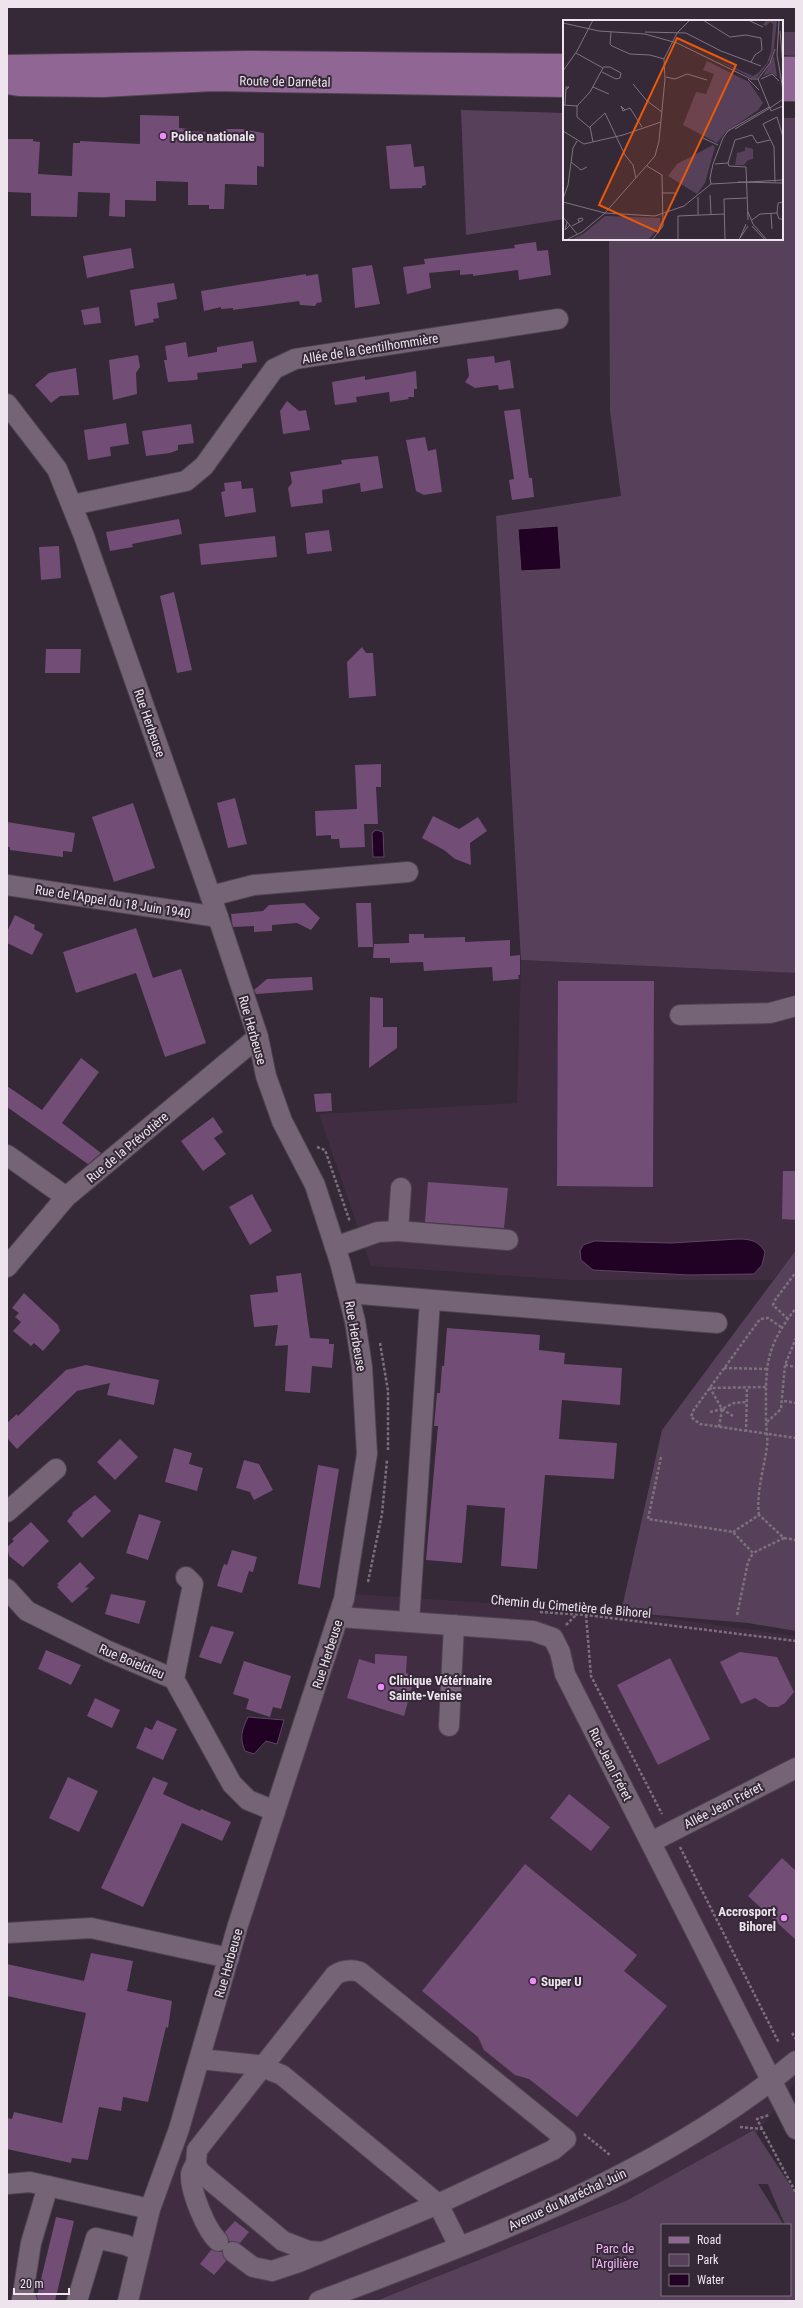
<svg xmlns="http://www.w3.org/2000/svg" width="803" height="2308" font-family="'Roboto Condensed',sans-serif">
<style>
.built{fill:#402d42}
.green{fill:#57405a;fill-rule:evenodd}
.water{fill:#210225;stroke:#5e4661}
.building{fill:#724d76}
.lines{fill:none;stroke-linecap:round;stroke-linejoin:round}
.minor-casing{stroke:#4f4350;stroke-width:22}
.major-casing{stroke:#4f4350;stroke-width:24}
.path{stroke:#7c707d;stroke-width:2.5;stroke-dasharray:3 2;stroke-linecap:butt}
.minor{stroke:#746476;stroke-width:20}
.major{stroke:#906695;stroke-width:22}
.poi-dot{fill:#ed8cf9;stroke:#352837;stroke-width:1.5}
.labels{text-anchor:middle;stroke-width:4;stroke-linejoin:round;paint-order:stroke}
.street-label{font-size:13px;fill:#ede4ee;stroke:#352837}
.poi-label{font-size:13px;font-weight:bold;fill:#ede4ee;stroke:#352837;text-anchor:start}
.park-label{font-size:13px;fill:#f4b9fa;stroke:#352837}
.inset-road{fill:none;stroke:#7f7380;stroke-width:1}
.view{fill:#e8590c;fill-opacity:0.15;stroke:#e8590c;stroke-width:2}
.inset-edge{fill:none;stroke:#ede4ee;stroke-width:2}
</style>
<rect width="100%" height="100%" fill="#352837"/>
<g class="built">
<path d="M521,960l275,13v277l-23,30h-202l-200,-14 -52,-152 198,-11z"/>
<path d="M353,1594l268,18 175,24v445l-56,75 -364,145h-259z"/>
</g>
<g class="green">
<path d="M782,32h14v24l-14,-1z"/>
<path d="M461,110l103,3v106l-98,16z"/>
<path d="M782,118h14v855l-275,-13 -25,-444 125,-20 -11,-85 -1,-172h173z"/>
<path d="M796,1250v381l-48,-8 -127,-11 41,-182z"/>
<path d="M754,2130l42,64v107h-420l250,-100zM758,2184h10l17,41h5v70h-128v-70h122z"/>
</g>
<g class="water">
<path d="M558,526l3,43 -40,2 -3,-42z"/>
<path d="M376,830l7,2 1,25h-11l-1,-24z"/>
<path d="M738,1239c13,0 21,2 27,13l-3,13 -8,9 -65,1 -96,-5 -12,-10 -1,-9 3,-6 11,-4 77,2z"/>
<path d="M248,1717l36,3 -7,24 -11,-3 -12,13 -9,-3c-6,-14 -3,-21 3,-34z"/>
</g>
<g class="building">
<path d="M140,115l39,1v12l10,1v2l37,2v-4h16l22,4v34l-7,-1v19l-32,-1 -1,25h-15v-4h-21v-23l-32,-1v20l-31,-1v17l-16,-1 1,-23 -32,-1 -1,25 -46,-1v-23l-24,-1v-53h26v2l7,1 -2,32 34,2 1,-33h7v-2l60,3z"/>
<path d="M411,144l3,23 10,-1 2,19 -4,1v2l-32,1 -4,-43z"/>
<path d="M536,242l1,9 11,-1 3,25 -32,5 -1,-10 -45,6v-2l-13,1v-5l-31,3 2,15 -24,6 -4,-27 22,-3 -1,-5 91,-11 -1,-3z"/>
<path d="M131,248l3,20 -47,10 -4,-22z"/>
<path d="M372,265l8,39 -25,4 -3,-40z"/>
<path d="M306,274v2l12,-2 4,28 -5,1 -2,3 -15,-1 -1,-4 -66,9v-2l-12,1v-2l-17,4 -3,-20z"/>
<path d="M174,283l3,16 -20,4 2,15 -6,1 1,3 -19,4 -5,-36z"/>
<path d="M99,307l2,16 -17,2 -3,-15z"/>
<path d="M253,341l4,21 -15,2v4l-45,5 1,6 -2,1 -28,2 -4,-22h3l-2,-14 21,-4 2,15 29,-5v-5z"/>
<path d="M138,355l2,12 -4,6 1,21 -24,6 -4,-40z"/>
<path d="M494,356l1,7 15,-3 4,28 -15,2 -1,-5 -23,3 -10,-6 4,-6 -2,-17z"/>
<path d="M76,368l3,27 -19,1 -9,7 -16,-18 14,-12z"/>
<path d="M416,371l1,18h-3v8h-6l1,2 -19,3 -1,-10 -33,5 1,5 -22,3 -3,-23 33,-6v4z"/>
<path d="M287,401l12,10 7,-1 4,20 -27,4 -3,-23z"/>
<path d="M520,409l9,69h3l2,19 -22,3 -3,-20 5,-1 -10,-68z"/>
<path d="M126,423l3,21 -19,3 1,9 -23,4 -4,-30z"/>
<path d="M191,424l3,19 -16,2v5l-8,3 -24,3 -4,-25z"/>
<path d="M425,437l3,14 8,-2 6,43 -18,3 -8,-4 -10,-51z"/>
<path d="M378,456l5,32 -22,4 -1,-9 -38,7 1,13 -32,4 -3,-19 4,-5 -2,-11 52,-8 -1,-4z"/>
<path d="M241,481l1,8 11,-1 3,24 -31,5 -4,-25 4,-1 -1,-8z"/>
<path d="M179,519l3,15 -50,10 1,3 -23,4 -4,-19z"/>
<path d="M329,530l3,21 -25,3 -2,-21z"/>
<path d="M275,536l2,21 -76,8 -2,-21z"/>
<path d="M59,546l2,32 -20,2 -2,-33z"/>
<path d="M174,592l18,78 -15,3 -17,-77z"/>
<path d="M362,647l4,6h7l3,43 -27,2 -2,-36z"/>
<path d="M46,649h35l-1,24h-35z"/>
<path d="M381,764v23h-5l2,37h-14l1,23 -25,1 -1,-9h-8v-4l-15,1 -1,-25 42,-2 -2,-44z"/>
<path d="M235,798l12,46 -19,4 -11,-45z"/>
<path d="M133,803l22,65 -41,14 -22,-65z"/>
<path d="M433,816l26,13 19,-12 9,14 -17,12 1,22 -16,-6 -11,-9 -22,-12z"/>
<path d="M7,822l68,11 -3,19 -9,-1v6l-53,-7v-3h-3z"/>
<path d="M304,903l16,15 -9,12 -14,-7 -25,2v6l-18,1v-6l-21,1 -1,-5 -1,-8 32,-3 6,-6z"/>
<path d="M356,903h15l2,44h-15z"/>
<path d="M15,915l20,10 -1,4 9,5 -11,21 -25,-12v-11z"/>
<path d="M136,928l17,50 28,-9 25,74 -41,14 -29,-84 -60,20 -13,-41z"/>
<path d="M409,934h15v4l41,-1v5l45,-2v16l10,-1v20h-2l1,4 -26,2 -1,-14 -68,4 -1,-9 -33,1v-5h-17l1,-14 35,-1z"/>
<path d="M312,977l1,13 -57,4 -2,-4 13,-11z"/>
<path d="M558,981h96l-1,206 -96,-1z"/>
<path d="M370,997l13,1v29h14v21l-28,20z"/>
<path d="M81,1058l18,14 -37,51 39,30 -13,11 -81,-57v-21l35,24z"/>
<path d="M331,1093l1,18 -16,1 -2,-18z"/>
<path d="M213,1117l10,15 -9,6 12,16 -23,17 -22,-30z"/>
<path d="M783,1171h13v49l-14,-1z"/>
<path d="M428,1182l80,6 -4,40 -79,-6z"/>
<path d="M252,1194l20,37 -22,14 -21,-38z"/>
<path d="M301,1273l9,65 19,1v5h5l-2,24 -20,-2 -2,27 -25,-2 3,-46 -13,1 3,-21 -24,2 -4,-32 28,-3 -2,-16z"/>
<path d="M24,1293l34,32 2,6 -17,20 -9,-8 -3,3 -18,-15 8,-9 -6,-5 4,-4 -7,-5z"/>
<path d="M447,1328l93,7 -1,15 26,3 -1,11 58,4 -2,37 -58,-5 -3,39 58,4 -3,36 -69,-4 -8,94 -36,-3 4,-58 -38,-3 -5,58 -36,-3 12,-134h-4l3,-33h3l2,-27h2z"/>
<path d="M86,1365l73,15 -5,25 -47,-10 3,-12 -33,8 -60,58 -10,-11v-15l10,-9 1,2 48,-46z"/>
<path d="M120,1439l18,18 -23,23 -18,-18z"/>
<path d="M174,1448l18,5 -3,11 14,4 -6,23 -32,-9z"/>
<path d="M244,1460l15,4 14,26 -19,10 -4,-8 -14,-4z"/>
<path d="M318,1465l21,4 -19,119 -22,-4z"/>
<path d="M95,1495l16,16 -29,27 -15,-17 6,-7 -1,-1z"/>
<path d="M139,1514l22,7 -13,39 -22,-7z"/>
<path d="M31,1522l18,19 -26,26 -14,-11 -2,-9 7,-6 -2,-2z"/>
<path d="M232,1550l25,7 -4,15 -4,-1 -7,22 -25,-7 5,-17 2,-5 3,1z"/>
<path d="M80,1562l15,16 -10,9 4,1 -17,15 -15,-16 2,-2 -2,-1z"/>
<path d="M111,1594l35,7 -7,23 -34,-10z"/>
<path d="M211,1626l23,6 -13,32 -22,-7z"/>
<path d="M46,1650l35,15 -10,20 -33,-16z"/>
<path d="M740,1652l37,5 17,35 -9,11 -7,4h-9l-14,-9 -14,6 -21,-42z"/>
<path d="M375,1654l32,2 -1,17 9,3 -11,40 -57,-18 12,-39 16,5z"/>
<path d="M670,1658l40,81 -52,26 -41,-80z"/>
<path d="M244,1661l47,15 -10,33 -8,-2 -3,10 -24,-8 3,-10 -16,-5z"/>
<path d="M95,1698l25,12 -8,18 -25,-12z"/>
<path d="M157,1720l20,9 -14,31 -27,-12 9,-21 7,3z"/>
<path d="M68,1777l30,14 -19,41 -30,-14z"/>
<path d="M153,1777l15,6 -5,11 37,17 1,-2 30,13 -9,19 -40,-18 -39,84 -42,-19z"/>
<path d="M569,1794l41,33 -19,24 -41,-33z"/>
<path d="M782,1858l14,13v69l-48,-44z"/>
<path d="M525,1864l112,91 -13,16 43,35 -90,111 -48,-38 -14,-4 -31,-25 -6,-13 -56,-46z"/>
<path d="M91,1953l42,8 -6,30 45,10 -4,27 -2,-1 -18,75 -25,-5 -2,14 -22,-4 -11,53 -16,-2 -1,5 -64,-14v-31l5,1 2,-7 48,11 24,-110 -79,-17v-32l77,17z"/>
<path d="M56,2217l18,4 -19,80h-17l-1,-5z"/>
<path d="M235,2221l14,11 -9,11 -11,-2 -4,-9z"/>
<path d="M211,2250l11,2 4,9 -12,14 -14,-11z"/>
</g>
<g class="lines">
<g class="minor-casing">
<g id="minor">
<path d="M7,404l50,65 27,67 134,381 40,120 8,39 16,45 33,64 25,77 15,59 7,46 5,87 -23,145 -106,326 -59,204 -29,80 -22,92"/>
<path d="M72,505l114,-24 18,-15 70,-97 21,-10 263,-40"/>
<path d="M7,885l211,32"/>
<path d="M211,896l43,-11 154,-13"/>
<path d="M680,1015l90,-2 26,-7"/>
<path d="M7,1155l59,42"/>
<path d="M401,1188l-3,43 110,9"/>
<path d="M335,1247l43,-15 20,-1"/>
<path d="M7,1267l59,-70 192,-160"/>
<path d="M348,1293l369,30"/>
<path d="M7,1512l49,-43"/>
<path d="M7,1589l20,22 81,40 66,28 58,105 16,16 27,11"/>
<path d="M339,1617l194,14 20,7 7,14 5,22 231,455"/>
<path d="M409,1622l21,-322"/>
<path d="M174,1679l19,-95 -7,-7"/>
<path d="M449,1726l5,-101"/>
<path d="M651,1842l145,-74"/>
<path d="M7,1933l84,-5 138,30"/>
<path d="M200,2059l57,6 25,10 156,129 21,42"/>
<path d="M196,2163c-1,3 -5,8 -5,11 -1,17 15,56 27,67"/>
<path d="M7,2184l23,-2 120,27"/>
<path d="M233,2252l20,15 19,4 27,-9 139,-58 115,-54 13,-11 -206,-167c-9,-3 -17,-2 -25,3l-138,175 -1,13 3,8 84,70 26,10 14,1"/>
<path d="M27,2301l-5,-1 9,-57 17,-57"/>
<path d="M77,2301l19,-63 30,7 13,6"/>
<path d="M319,2301c167,-63 338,-125 477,-240"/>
</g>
</g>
<g class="major-casing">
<g id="major">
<path d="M7,66l240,-4 317,3"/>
<path d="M782,68h14"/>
<path d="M7,83l12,2 84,1 109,-6 352,6"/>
<path d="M782,90h14"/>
</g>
</g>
<g class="path">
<path d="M317,1147l8,3 25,72"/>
<path d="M788,1319l-15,-14 2,-5 21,-28"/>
<path d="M781,1327l-13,-9 -8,1 -67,92 -2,6 9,7 96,14"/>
<path d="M380,1343l8,48v59"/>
<path d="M785,1365l11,2"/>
<path d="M724,1368l43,1"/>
<path d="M784,1401l12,2"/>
<path d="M710,1412l12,-3"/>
<path d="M733,1416l-11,-7 -12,-21 56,-1"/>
<path d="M767,1422l14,-13 4,-44 11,-27"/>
<path d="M719,1427l3,-18 12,-6 13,-1"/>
<path d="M746,1432l1,-45"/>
<path d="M661,1457l-13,62 85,13 20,21 31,-15 -25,-23 -26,17"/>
<path d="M759,1515c-3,-23 5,-46 8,-69 1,-9 -1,-18 -1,-27 0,-51 -3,-69 30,-111"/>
<path d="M784,1538l12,2"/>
<path d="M368,1582l14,-68 5,-54"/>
<path d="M540,1612l46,3 210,26"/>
<path d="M586,1615l5,61 71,138"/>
<path d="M737,1615l11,-53 5,-9"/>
<path d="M566,1625l10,-10"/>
<path d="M680,1847l99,196"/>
<path d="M792,2033l4,6"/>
<path d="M740,2127l22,2 34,64"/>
<path d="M762,2129l-5,-10 12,-4"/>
<path d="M584,2134l26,21"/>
</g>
<use href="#minor" class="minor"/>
<use href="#major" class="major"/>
</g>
<g class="poi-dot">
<circle cx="163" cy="136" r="4"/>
<circle cx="381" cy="1687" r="4"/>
<circle cx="784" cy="1918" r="4"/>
<circle cx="533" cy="1981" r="4"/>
</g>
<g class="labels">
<g class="street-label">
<text transform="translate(285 81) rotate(1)" y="5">Route de Darnétal</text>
<text transform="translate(370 348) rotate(-9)" y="5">Allée de la Gentilhommière</text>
<text transform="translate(150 723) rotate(71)" y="5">Rue Herbeuse</text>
<text transform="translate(113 901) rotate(9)" y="5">Rue de l'Appel du 18 Juin 1940</text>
<text transform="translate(253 1030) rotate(74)" y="5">Rue Herbeuse</text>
<text transform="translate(127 1147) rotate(-40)" y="5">Rue de la Prévotière</text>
<text transform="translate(356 1336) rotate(80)" y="5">Rue Herbeuse</text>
<text transform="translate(571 1606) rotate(5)" y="5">Chemin du Cimetière de Bihorel</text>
<text transform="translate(327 1654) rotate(-72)" y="5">Rue Herbeuse</text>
<text transform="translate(132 1661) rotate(23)" y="5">Rue Boieldieu</text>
<text transform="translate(611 1764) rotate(63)" y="5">Rue Jean Fréret</text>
<text transform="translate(723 1805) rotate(-27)" y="5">Allée Jean Fréret</text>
<text transform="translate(228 1963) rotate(-74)" y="5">Rue Herbeuse</text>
<text transform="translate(567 2199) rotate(-25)" y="5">Avenue du Maréchal Juin</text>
</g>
<g class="poi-label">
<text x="171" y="141">Police nationale</text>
<text x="389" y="1685">Clinique Vétérinaire<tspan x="389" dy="15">Sainte-Venise</tspan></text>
<text x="776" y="1916" text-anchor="end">Accrosport<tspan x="776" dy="15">Bihorel</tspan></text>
<text x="541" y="1986">Super U</text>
</g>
<g class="park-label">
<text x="615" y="2253">Parc de<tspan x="615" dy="15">l'Argilière</tspan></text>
</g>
</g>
<g transform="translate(563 20)">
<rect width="220" height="220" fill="#352837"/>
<path d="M203,0h11l-3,28 -4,12 -13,18h-5l-35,-18 36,16 5,-3 9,-10 4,-12 2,-27 -3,-2 -4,4 -3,-1zM211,36l3,21 -6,-4 -8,3zM144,41l42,21 14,21 -5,7 -33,23 -8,10 -34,-18 13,-33 10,2 8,-20 -11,-4zM150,125l2,2 -10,36 -8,11 -29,-18 9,-12zM182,127l8,2v10l-5,1 -4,5h-9l2,-12 8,-2zM42,196l55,2 1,8 -13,14h-78l13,-6z" fill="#57405a"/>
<path class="inset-road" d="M140,0l27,17 16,-2 15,3 1,12 -7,5 -4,7M185,0l15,7M216,0l-2,35 6,35M0,3l36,8 46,3 32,9 74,36h7l13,32 12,-5M217,11l3,34M48,12l-1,12 2,2 18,8 20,1 14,4M82,12l41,1 35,18 40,15M13,33l27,15 -13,24 -13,14M0,51l14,-20 16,-31M39,52l14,7 4,-1 1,-5 -11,-6h-7M103,57l9,2 12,-5 20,6M185,59l11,11M195,59l12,-16 5,-14M198,59l11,-5 7,7M70,64l14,17 15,11M30,67l16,7M0,85l14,1v11l13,11M2,85l1,-18h3l-3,3M207,88l13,-9M62,90l-4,-4 2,5 2,-1 5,-2 12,19M172,109l35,-21M0,111l21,13 39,-9 38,-13M140,118l15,7M30,122l-3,-15 15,-14 20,42 8,10 3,13M8,142l10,8 6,-3M165,143l1,3 17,1 2,53M165,143l7,-23 17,-5 5,8 13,-3M152,144l13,-1M84,146l15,9 1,51 -11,14M175,162l45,1M212,162l-1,-35 -11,-23 14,-7 6,20M148,164l-1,-6 3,-14 10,-26 5,-7 41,-24M99,173h13M147,175l1,19M135,177v18M0,179l5,-14 5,-37 4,-7M0,182l42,11 50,3 29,-10 27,-22 72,-4M220,182l-5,1 -1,10 2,6h4M185,192l5,12 14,16M208,194l1,15M0,197l14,17M189,200l8,-6 17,-1M4,202l-2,8 5,-5M9,206l11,-6 -1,-2 -4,1 1,3M189,206l13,14M177,218l8,-12M3,220l16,-8 23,-19 50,-57 4,-15 6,-62 -1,-20 13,-26 13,-13M115,220v-24l46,-2M157,220h18M162,220l-1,-41 23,-1M176,220l7,-16"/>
<path class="view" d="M114,18l59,27 -78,167 -59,-27z"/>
<rect width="220" height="220" class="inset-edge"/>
</g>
<rect width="803" height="2308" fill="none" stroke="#ede4ee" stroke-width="16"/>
<rect x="661" y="2224" width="130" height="72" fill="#352837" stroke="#7f7380"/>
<rect x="669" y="2237" width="20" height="6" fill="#906695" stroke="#7f7380"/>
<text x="697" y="2244" font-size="12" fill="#ede4ee">Road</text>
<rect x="669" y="2254" width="20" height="12" fill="#57405a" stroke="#7f7380"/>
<text x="697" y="2264" font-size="12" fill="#ede4ee">Park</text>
<rect x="669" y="2274" width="20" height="12" fill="#210225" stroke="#7f7380"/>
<text x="697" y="2284" font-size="12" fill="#ede4ee">Water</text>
<path d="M14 2288v6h55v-6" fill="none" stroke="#ede4ee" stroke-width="2"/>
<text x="20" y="2288" font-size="12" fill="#ede4ee" stroke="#352837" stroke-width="3" paint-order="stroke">20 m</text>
</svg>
